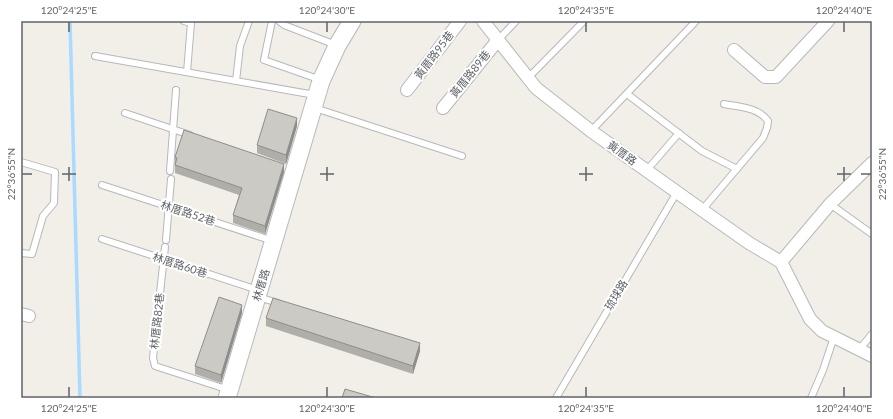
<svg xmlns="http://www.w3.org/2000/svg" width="893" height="419" font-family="Lato,'Noto Sans TC',sans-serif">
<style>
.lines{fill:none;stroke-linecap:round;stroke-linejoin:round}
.stream{stroke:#aadaff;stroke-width:3.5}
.lane-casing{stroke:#b5b8bc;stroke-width:8}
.street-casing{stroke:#b5b8bc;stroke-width:14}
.secondary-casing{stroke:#b6babf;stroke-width:19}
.lane{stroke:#fff;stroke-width:6}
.street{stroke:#fff;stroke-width:12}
.secondary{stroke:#fff;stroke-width:17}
.wall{fill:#afaea9}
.shaded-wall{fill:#8f8d8a}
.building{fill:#cccac5;stroke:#8f8d8a}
.ticks{fill:none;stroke:#5f6368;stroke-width:1.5}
.labels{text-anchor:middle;stroke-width:4;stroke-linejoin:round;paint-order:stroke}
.street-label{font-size:11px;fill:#5f6368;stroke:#fff}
.neatline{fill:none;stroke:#5f6368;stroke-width:1.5}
.ticks-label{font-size:10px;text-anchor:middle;fill:#5f6368}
</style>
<rect width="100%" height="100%" fill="#f1efe8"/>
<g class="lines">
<path class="stream" d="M70,21l10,377"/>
<g class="lane-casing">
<g id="lane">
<path d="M184,21l7,2 -4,49"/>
<path d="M272,21l-8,39 57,20"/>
<path d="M279,21l5,4 52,20"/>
<path d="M498,40l18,-19"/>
<path d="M95,56l220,39"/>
<path d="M528,78l56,-57"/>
<path d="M236,81l4,-35 9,-25"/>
<path d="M627,94l75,57 35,18"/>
<path d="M315,108l147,48"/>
<path d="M125,113l65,22"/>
<path d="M591,131l105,-110"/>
<path d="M21,162l34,10 -1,31 -11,13 -11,38 -11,-1"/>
<path d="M647,170l32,-37"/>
<path d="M170,171l6,-81"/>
<path d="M102,185l171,56"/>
<path d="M830,204l42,30"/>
<path d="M702,210l61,-72 4,-10 1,-7c-10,-14 -29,-14 -44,-17"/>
<path d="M102,239l156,51"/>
<path d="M166,240l5,-61"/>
<path d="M165,247l-12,111 2,8 74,24"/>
<path d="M258,297l20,6"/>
<path d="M859,350l13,-16"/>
<path d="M556,398l121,-206"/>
<path d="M811,398l12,-28 11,-33"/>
</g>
</g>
<g class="street-casing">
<g id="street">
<path d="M483,21l53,67 55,43 111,79 47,33 32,19"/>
<path d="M734,50l31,27h11l52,-56"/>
<path d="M407,90l53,-69"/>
<path d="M443,108l55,-68"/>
<path d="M781,262l29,57 12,12 50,25"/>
<path d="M781,262l49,-58 42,-41"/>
<path d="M21,314l8,2"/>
</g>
</g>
<g class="secondary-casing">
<path id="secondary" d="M227,398l94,-317 16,-35 15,-25"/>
</g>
<use href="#lane" class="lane"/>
<use href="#street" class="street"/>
<use href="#secondary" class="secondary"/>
</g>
<g class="wall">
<path d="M297,126l-11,38 -29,-11v-8z"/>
<path d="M175,157l109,15 -19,62 -32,-11v-8l6,-20 -64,-22z"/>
<path d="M242,313l-21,70 -26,-9v-8z"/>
<path d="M266,318l154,33 -7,23 -147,-48z"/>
</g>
<g class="shaded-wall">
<path d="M297,118v8l-11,38v-9z"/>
<path d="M284,164v8l-19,62v-8z"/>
<path d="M242,305v8l-21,70v-8z"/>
<path d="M420,343v8l-7,23v-8z"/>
</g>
<g class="building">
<path d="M268,109l29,9 -11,37 -29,-10z"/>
<path d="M184,130l100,34 -19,62 -32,-11 9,-27 -67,-23 2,-7 -2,-1z"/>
<path d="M219,297l23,8 -21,70 -26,-9z"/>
<path d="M273,298l147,45 -7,23 -147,-48z"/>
<path d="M345,389l31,9h-34z"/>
</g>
<path class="ticks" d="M69,22v10M327,22v10M586,22v10M844,22v10M69,167v14M327,167v14M586,167v14M844,167v14M22,174h10M62,174h14M320,174h14M579,174h14M837,174h14M861,174h10M69,387v10M327,387v10M586,387v10M844,387v10"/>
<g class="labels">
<g class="street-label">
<text transform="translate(434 55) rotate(-53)" y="4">黃厝路95巷</text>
<text transform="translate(470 74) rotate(-51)" y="4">黃厝路89巷</text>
<text transform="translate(622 153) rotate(35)" y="4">黃厝路</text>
<text transform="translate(188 213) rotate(18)" y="4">林厝路52巷</text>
<text transform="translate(180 265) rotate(18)" y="4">林厝路60巷</text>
<text transform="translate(261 285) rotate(-73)" y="4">林厝路</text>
<text transform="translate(616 295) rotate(-59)" y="4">琉球路</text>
<text transform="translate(157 321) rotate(-84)" y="4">林厝路82巷</text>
</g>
</g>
<rect width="893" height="419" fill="none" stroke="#ffffff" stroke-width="44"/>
<rect x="22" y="22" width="849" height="375" class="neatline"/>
<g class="ticks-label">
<text x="69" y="14">120°24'25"E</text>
<text x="327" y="14">120°24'30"E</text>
<text x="586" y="14">120°24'35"E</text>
<text x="844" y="14">120°24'40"E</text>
<text transform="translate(11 174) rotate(-90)" y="4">22°36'55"N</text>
<text transform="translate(882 174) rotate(-90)" y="4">22°36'55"N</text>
<text x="69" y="412">120°24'25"E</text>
<text x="327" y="412">120°24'30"E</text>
<text x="586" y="412">120°24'35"E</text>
<text x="844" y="412">120°24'40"E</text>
</g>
</svg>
